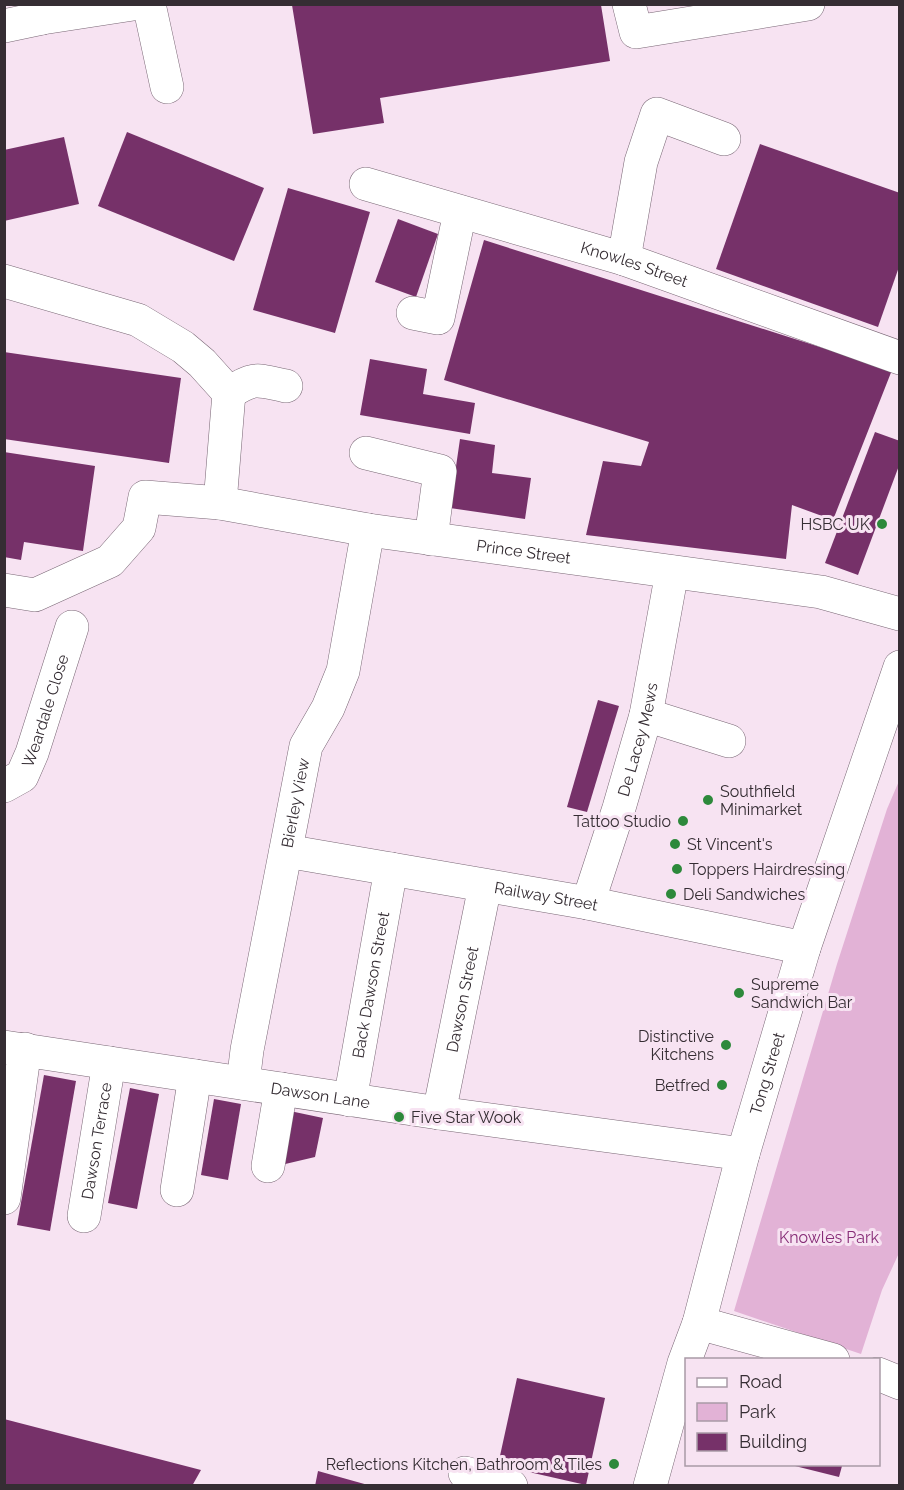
<svg xmlns="http://www.w3.org/2000/svg" width="904" height="1490" font-family="Raleway,sans-serif">
<style>
.green{fill:#e2b2d6}
.building{fill:#763169}
.lines{fill:none;stroke-linecap:round;stroke-linejoin:round}
.minor-casing{stroke:#796775;stroke-width:34}
.highway-casing{stroke:#796775;stroke-width:34}
.minor{stroke:#fff;stroke-width:33}
.highway{stroke:#fff;stroke-width:33}
.poi-dot{fill:#2d893b;stroke:#f7e3f2;stroke-width:2}
.labels{text-anchor:middle;stroke-width:6;stroke-linejoin:round;paint-order:stroke}
.street-label{font-size:16px;fill:#352d33;stroke:#f7e3f2}
.poi-label{font-size:16px;fill:#352d33;stroke:#f7e3f2;text-anchor:start}
.park-label{font-size:16px;fill:#872d77;stroke:#f7e3f2}
</style>
<rect width="100%" height="100%" fill="#f7e3f2"/>
<path class="green" d="M899,781v472l-17,37 -21,64 -127,-43 103,-347 50,-155z"/>
<g class="building">
<path d="M292,5h309l9,56 -230,37 4,25 -71,11z"/>
<path d="M127,132l137,56 -30,73 -136,-55z"/>
<path d="M64,137l15,67 -75,17v-71z"/>
<path d="M760,144l140,49v71l-22,63 -162,-58z"/>
<path d="M288,188l82,24 -35,121 -82,-23z"/>
<path d="M398,219l40,15 -22,63 -41,-15z"/>
<path d="M484,240l408,130 -59,150 -41,-15 -6,54 -200,-24 17,-74 38,5 8,-24 -205,-62z"/>
<path d="M4,352l177,26 -12,85 -165,-24z"/>
<path d="M370,359l57,10 -4,25 52,9 -5,31 -110,-19z"/>
<path d="M875,432l25,9v22l-42,112 -33,-12z"/>
<path d="M460,439l35,6 -3,28 39,5 -6,41 -75,-11z"/>
<path d="M4,452l91,14 -12,85 -59,-9 -3,18 -17,-3z"/>
<path d="M598,700l21,6 -32,106 -20,-5z"/>
<path d="M44,1075l32,6 -26,150 -33,-6z"/>
<path d="M130,1088l29,6 -22,115 -29,-6z"/>
<path d="M214,1099l27,5 -13,76 -27,-5z"/>
<path d="M290,1111l33,7 -8,39 -34,8z"/>
<path d="M517,1378l88,20 -19,87 -88,-20z"/>
<path d="M4,1419l197,51 -9,16h-188z"/>
<path d="M787,1464h46l9,2 -3,11z"/>
<path d="M318,1471l50,14v1h-53z"/>
</g>
<g class="lines">
<g class="minor-casing">
<g id="minor">
<path d="M39,4l3,14 91,-14"/>
<path d="M149,4l18,83"/>
<path d="M629,4l7,28 172,-28"/>
<path d="M4,26l38,-8"/>
<path id="s1" d="M366,184l258,75 276,99"/>
<path d="M624,259l17,-97 16,-48 67,25"/>
<path d="M4,281l134,39 45,27 19,16 27,30 -9,110"/>
<path d="M413,313l25,5 22,-106"/>
<path d="M229,393c26,-17 28,-13 57,-7"/>
<path d="M366,453l74,18 -9,68"/>
<path id="s2" d="M4,590l31,5 75,-34 29,-33 6,-31 75,6 148,27 453,62 79,22"/>
<path d="M646,715l83,26"/>
<path id="s3" d="M4,786l18,-10 10,-23 40,-126"/>
<path id="s4" d="M286,851l302,52 216,45"/>
<path id="s5" d="M588,903l31,-95 27,-93 26,-143"/>
<path id="s6" d="M4,1047l435,66 304,41"/>
<path id="s7" d="M243,1083l4,-33 59,-304 22,-38 15,-37 25,-141"/>
<path id="s8" d="M350,1100l41,-231"/>
<path id="s9" d="M439,1113l46,-227"/>
<path d="M268,1166l13,-77"/>
<path d="M177,1190l18,-114"/>
<path d="M4,1198l21,-149"/>
<path id="s10" d="M84,1216l25,-153"/>
<path d="M699,1323l134,37"/>
<path d="M878,1374l22,9"/>
<path d="M465,1473l46,13"/>
</g>
</g>
<g class="highway-casing">
<g id="highway">
<path id="s11" d="M650,1486l34,-123 15,-40 44,-169 61,-206 96,-281"/>
</g>
</g>
<use href="#minor" class="minor"/>
<use href="#highway" class="highway"/>
</g>
<g class="poi-dot">
<circle cx="882" cy="524" r="6"/>
<circle cx="708" cy="800" r="6"/>
<circle cx="683" cy="821" r="6"/>
<circle cx="675" cy="844" r="6"/>
<circle cx="677" cy="869" r="6"/>
<circle cx="671" cy="894" r="6"/>
<circle cx="739" cy="993" r="6"/>
<circle cx="726" cy="1045" r="6"/>
<circle cx="722" cy="1085" r="6"/>
<circle cx="399" cy="1117" r="6"/>
<circle cx="614" cy="1464" r="6"/>
</g>
<g class="labels">
<g class="street-label">
<text dy="6" stroke="none"><textPath href="#s1" startOffset="280">Knowles Street</textPath></text>
<text dy="6" stroke="none"><textPath href="#s2" startOffset="572">Prince Street</textPath></text>
<text dy="6" stroke="none"><textPath href="#s3" startOffset="90">Weardale Close</textPath></text>
<text dy="6" stroke="none"><textPath href="#s5" startOffset="171">De Lacey Mews</textPath></text>
<text dy="6" stroke="none"><textPath href="#s7" startOffset="285">Bierley View</textPath></text>
<text dy="6" stroke="none"><textPath href="#s4" startOffset="264">Railway Street</textPath></text>
<text dy="6" stroke="none"><textPath href="#s8" startOffset="117">Back Dawson Street</textPath></text>
<text dy="6" stroke="none"><textPath href="#s9" startOffset="116">Dawson Street</textPath></text>
<text dy="6" stroke="none"><textPath href="#s11" startOffset="429">Tong Street</textPath></text>
<text dy="6" stroke="none"><textPath href="#s6" startOffset="320">Dawson Lane</textPath></text>
<text dy="6" stroke="none"><textPath href="#s10" startOffset="76">Dawson Terrace</textPath></text>
</g>
<g class="poi-label">
<text x="870" y="530" text-anchor="end">HSBC UK</text>
<text x="720" y="797">Southfield<tspan x="720" dy="18">Minimarket</tspan></text>
<text x="671" y="827" text-anchor="end">Tattoo Studio</text>
<text x="687" y="850">St Vincent's</text>
<text x="689" y="875">Toppers Hairdressing</text>
<text x="683" y="900">Deli Sandwiches</text>
<text x="751" y="990">Supreme<tspan x="751" dy="18">Sandwich Bar</tspan></text>
<text x="714" y="1042" text-anchor="end">Distinctive<tspan x="714" dy="18">Kitchens</tspan></text>
<text x="710" y="1091" text-anchor="end">Betfred</text>
<text x="411" y="1123">Five Star Wook</text>
<text x="602" y="1470" text-anchor="end">Reflections Kitchen, Bathroom &amp; Tiles</text>
</g>
<g class="park-label">
<text x="829" y="1243">Knowles Park</text>
</g>
</g>
<rect width="904" height="1490" fill="none" stroke="#352d33" stroke-width="12"/>
<rect x="685" y="1358" width="195" height="108" fill="#f7e3f2" stroke="#a99aa6" stroke-width="1.5"/>
<rect x="697" y="1378" width="30" height="9" fill="#ffffff" stroke="#a99aa6" stroke-width="1.5"/>
<text x="739" y="1388" font-size="18" fill="#352d33">Road</text>
<rect x="697" y="1403" width="30" height="18" fill="#e2b2d6" stroke="#a99aa6" stroke-width="1.5"/>
<text x="739" y="1418" font-size="18" fill="#352d33">Park</text>
<rect x="697" y="1433" width="30" height="18" fill="#763169" stroke="#a99aa6" stroke-width="1.5"/>
<text x="739" y="1448" font-size="18" fill="#352d33">Building</text>
</svg>
